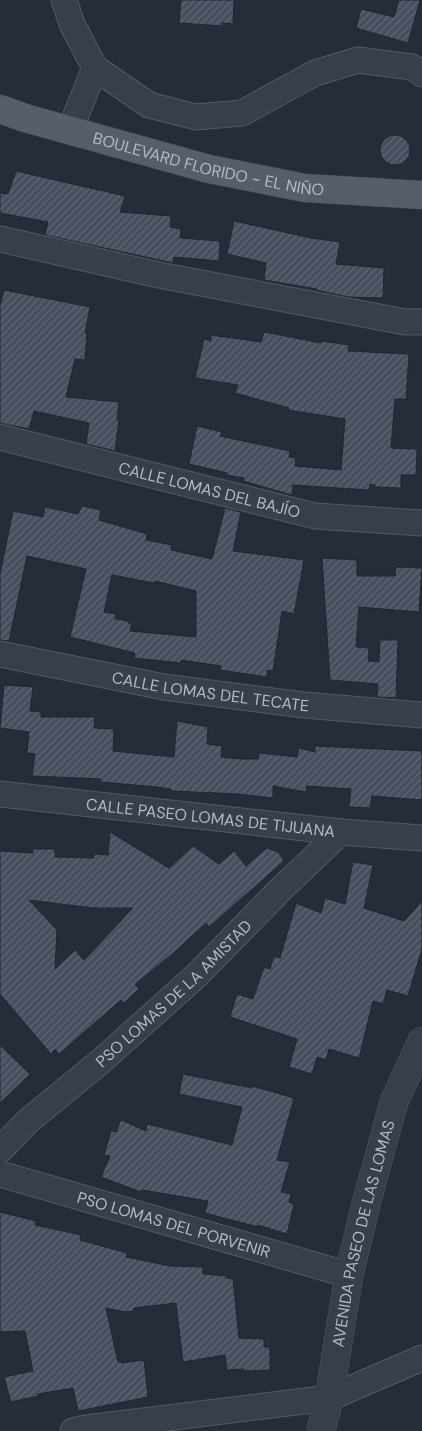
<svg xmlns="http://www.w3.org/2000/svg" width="422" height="1431" font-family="'DM Sans',sans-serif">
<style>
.building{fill:url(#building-hatch);stroke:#202631;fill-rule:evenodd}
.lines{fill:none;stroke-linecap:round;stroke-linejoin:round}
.minor-casing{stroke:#545a65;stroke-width:27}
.tertiary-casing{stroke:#545a65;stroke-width:29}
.primary-casing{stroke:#424853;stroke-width:29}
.minor{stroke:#393f4a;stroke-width:25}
.tertiary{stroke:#393f4a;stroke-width:28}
.primary{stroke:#575d6a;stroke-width:28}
.labels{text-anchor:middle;stroke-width:4.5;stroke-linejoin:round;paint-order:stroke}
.street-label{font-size:16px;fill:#b4bac6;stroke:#1e242f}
</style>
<defs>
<pattern id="building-hatch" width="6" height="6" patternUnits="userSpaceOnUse" patternTransform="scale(1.25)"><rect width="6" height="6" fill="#474f5e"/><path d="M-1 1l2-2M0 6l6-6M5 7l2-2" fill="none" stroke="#5f6674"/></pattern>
</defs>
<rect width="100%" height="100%" fill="#252c3a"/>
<g class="building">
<path d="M181,0h53l-1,24 -11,-1v3l-43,-3z"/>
<path d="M399,0h21l-12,43 -52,-15 5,-19 33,8z"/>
<circle cx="395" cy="150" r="15"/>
<path d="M16,171l109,25 -5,16 51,4 -1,11 11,2 -1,9 40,3 -1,20 -45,-4 -1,6 -128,-28 3,-13 -48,-9v-20l8,1z"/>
<path d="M234,221l77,17 29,4 -4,22 48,4 -1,30 -35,-1 -32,-7 1,-1 -53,-9 2,-17 -39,-9z"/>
<path d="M4,290l86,17 -5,26h2l-2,27 -10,-1 -9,38 53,5 -2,18h2l-4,31 -29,-7 3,-21 -55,-12 -5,18 -29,-6v-118z"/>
<path d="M264,332l57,11v-2l28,4 -1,6 61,3 -3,45h-11l-4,49 26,1 -1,26h-15v13l-26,-1v-2l-5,-1 -1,6 -76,-5 -1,10 -49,-14 1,-3 -17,-3v-2l-38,-9 8,-38 25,6 -2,4 70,15 -1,6 7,1 -1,8 46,4 4,-51 -57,-9 1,-2 -54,-15 3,-8 -43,-7 9,-39 7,2v-6l50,7z"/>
<path d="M82,506l19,4 -2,10 48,14 -1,6 26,5 -1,5 41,9 13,-51 16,4 -8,39 71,9 -10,54 -12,-3 -9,60 -6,-1v7l-47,-7 1,-4 -40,-6v3l-47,-5 1,-5 -65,-16 16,-68 -59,-13 -18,85 -9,-1v-66l13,-63 30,6 2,-10 33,7zM112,575l42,8 1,-2 41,10v46l-66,-6 2,-8h-4v-2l-13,-2 1,-5 -12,-2z"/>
<path d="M322,558l35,2v16h38l1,-9 26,1 -3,44 -60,-5 -3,40 13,1 -1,13 11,1 1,-22h18l-2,58 -19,-1 1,-13 -48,-4z"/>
<path d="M4,685l29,2 -3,24 11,1v5h54l-1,11 20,1 -1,22 61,6 3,-36 31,6 -1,17 15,2 -1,11 19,2h18l1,-6 38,4 2,-9 16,4v-6l107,5v49l-50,-4 -2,12 -21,-1 2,-18 -44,-3 -1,6 -33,-6v12l-35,-4 -67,-3v-2l-14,-2 -56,-5v-3l-69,-3 3,-22 -8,-1 2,-21 -29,-4z"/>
<path d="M110,832l59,36 24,-22 26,18 15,-13 12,15 21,-18 11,4 6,9 -75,66 -3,-4 -36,33 -35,28 4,5 -15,14 -3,-3 -62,54 -4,-5 -4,5 -51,-60v-143l33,2v-4h22v8l39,1v-4l14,1zM29,900l64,8h40l-49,52 -9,-10 -20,19 2,-39z"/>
<path d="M353,862l20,3 -9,43 40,13 18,-20v48l-14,47 -21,-6 -4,14 -10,-3 -14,57 -30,-9 -3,11 -9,-3 -5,17 -23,-7 8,-28 -67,-22 7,-23 16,5 11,-32 6,2 4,-13 6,2 16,-55 25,10 4,-15 20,6z"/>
<path d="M0,1045l30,29 -30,29z"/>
<path d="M183,1074l69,14v-2l42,12 -17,62 13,2 -9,30 10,2 -2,8 5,2 -7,30 -29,-9v2l-53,-14 3,-12 -66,-11 -1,2 -40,-15 9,-21 -6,-1 7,-24 5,1 5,-12 25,11 1,-7 85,21 10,-38 -63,-13z"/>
<path d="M0,1212l36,9 -1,4 46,10 -1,5 47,13 -1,4 44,9 33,1v7l24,2 -1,2 7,1 6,59 25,1v8h6v23l-26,1v-2l-17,1 -2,-15 -42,7 -7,-59 -42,5 -1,3 -8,1 -19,-4 12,54 3,-1v2l23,-3 4,37 -70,14 -5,-23 -35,6v2l-27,6 -7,-25 29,-6 -8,-40 -25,1z"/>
</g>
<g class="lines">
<g class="minor-casing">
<g id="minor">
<path d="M64,0l8,24 23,44 54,37 47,12 46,-4 73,-40 43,-13 54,7 10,7"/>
<path d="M70,130l25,-62"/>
<path d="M0,239l159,36 246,47h17"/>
<path id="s1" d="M0,437l315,79 107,7"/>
<path id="s2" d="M0,654l164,33 140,18 118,10"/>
<path id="s3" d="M0,794l341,38 81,6"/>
<path id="s4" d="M0,1150l28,-29 72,-59 97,-87 84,-86 60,-57"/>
<path id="s5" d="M0,1174l349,101"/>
<path d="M73,1431l13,-3 243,-30 93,-40"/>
</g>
</g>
<g class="tertiary-casing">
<g id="tertiary">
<path id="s6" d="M321,1431l8,-33 20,-123 17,-71 28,-102 28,-61"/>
</g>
</g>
<g class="primary-casing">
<g id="primary">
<path id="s7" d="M0,109l25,9 184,51 96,19 117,7"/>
</g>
</g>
<use href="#minor" class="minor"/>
<use href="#tertiary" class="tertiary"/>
<use href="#primary" class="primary"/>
</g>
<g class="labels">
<g class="street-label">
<text dy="6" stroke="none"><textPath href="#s7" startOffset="216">BOULEVARD FLORIDO - EL NIÑO</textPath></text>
<text dy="6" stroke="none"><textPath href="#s1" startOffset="216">CALLE LOMAS DEL BAJÍO</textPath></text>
<text dy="6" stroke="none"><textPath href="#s2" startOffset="214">CALLE LOMAS DEL TECATE</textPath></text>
<text dy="6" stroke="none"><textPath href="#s3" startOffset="212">CALLE PASEO LOMAS DE TIJUANA</textPath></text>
<text dy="6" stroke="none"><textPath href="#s4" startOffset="234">PSO LOMAS DE LA AMISTAD</textPath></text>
<text dy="6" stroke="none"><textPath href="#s5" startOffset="181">PSO LOMAS DEL PORVENIR</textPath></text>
<text dy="6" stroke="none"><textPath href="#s6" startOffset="202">AVENIDA PASEO DE LAS LOMAS</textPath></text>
</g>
</g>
</svg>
